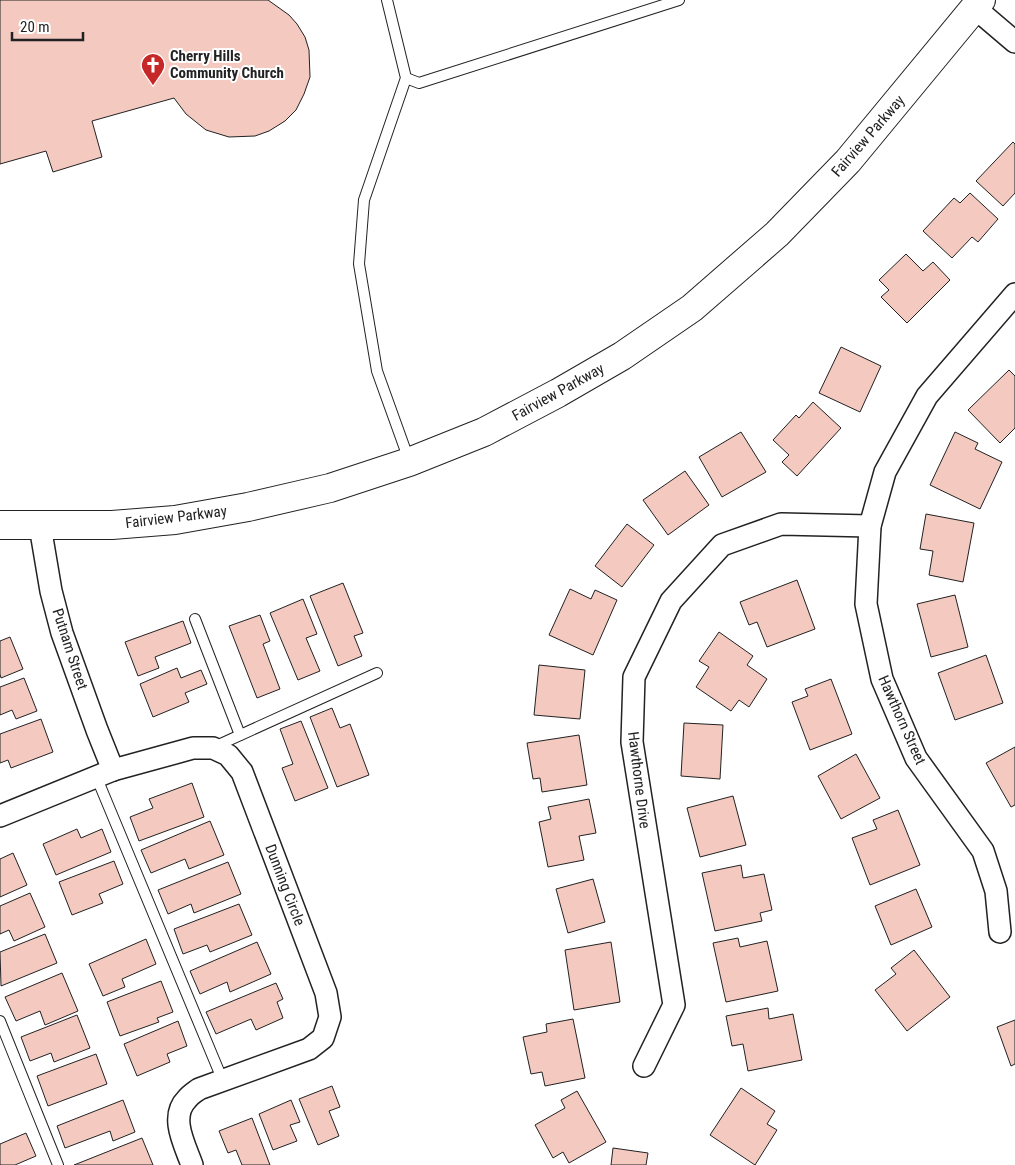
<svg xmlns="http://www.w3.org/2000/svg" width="1015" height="1165" font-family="'Roboto Condensed',sans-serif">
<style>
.building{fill:#f3c9c0;stroke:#222}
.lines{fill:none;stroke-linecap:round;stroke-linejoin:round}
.service-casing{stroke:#222;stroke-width:12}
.minor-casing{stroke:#222;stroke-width:24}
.secondary-casing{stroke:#222;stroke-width:30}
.service{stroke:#fff;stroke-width:10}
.minor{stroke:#fff;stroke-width:21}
.secondary{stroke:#fff;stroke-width:28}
.labels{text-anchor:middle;stroke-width:4;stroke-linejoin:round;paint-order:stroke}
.poi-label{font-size:15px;font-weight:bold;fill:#222;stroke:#fff;text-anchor:start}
.street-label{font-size:15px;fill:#222;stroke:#fff}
</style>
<rect width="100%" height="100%" fill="#fff"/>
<g class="building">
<path d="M0,0h268l21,15 8,9 8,13 4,13 1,27 -6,17 -8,16 -11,11 -16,10 -14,5 -26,1 -23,-7 -20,-16 -12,-16 -82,23 10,36 -49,15 -7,-21 -46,13z"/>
<path d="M1013,142l2,2v49l-12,13 -27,-25z"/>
<path d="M970,193l28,26 -20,23 -6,-5 -20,21 -29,-27 31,-33 6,5z"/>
<path d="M906,254l17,17 10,-9 17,18 -43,43 -26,-26 8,-7 -10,-10z"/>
<path d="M841,347l40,19 -21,46 -41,-19z"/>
<path d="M1009,370l6,6v52l-15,15 -32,-33z"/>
<path d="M813,402l28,26 -44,48 -15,-14 7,-7 -16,-15 23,-25 3,3z"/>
<path d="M741,432l25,40 -44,25 -23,-40z"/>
<path d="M955,432l23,11 -3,6 27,13 -22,47 -50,-24z"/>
<path d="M685,471l24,34 -41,30 -25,-35z"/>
<path d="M926,514l48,9 -11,59 -34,-7 4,-24 -13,-2z"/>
<path d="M627,524l27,21 -32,42 -27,-21z"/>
<path d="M797,580l18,49 -48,18 -10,-25 -8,3 -9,-23z"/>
<path d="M343,583l20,50 -9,3 8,20 -24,10 -28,-70z"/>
<path d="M570,589l21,10 4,-9 22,10 -24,55 -44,-20z"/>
<path d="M955,595l13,52 -37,10 -14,-53z"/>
<path d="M303,599l14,35 -11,4 14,33 -22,9 -28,-67z"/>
<path d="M260,615l10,26 -7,3 17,45 -23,9 -28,-72z"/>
<path d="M183,621l8,22 -36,14 4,11 -21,8 -13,-34z"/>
<path d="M719,632l34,24 -6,9 20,14 -18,28 -10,-7 -8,11 -35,-24 13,-20 -10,-6z"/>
<path d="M10,637l13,32 -22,9 -1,-4v-33z"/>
<path d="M986,655l17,48 -48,17 -17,-47z"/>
<path d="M539,665l46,5 -5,49 -46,-4z"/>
<path d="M177,668l4,10 20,-8 6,14 -22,9 4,9 -36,15 -13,-33z"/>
<path d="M24,678l13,33 -21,8 -4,-9 -12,5v-28z"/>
<path d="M831,679l21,55 -42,16 -18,-48 16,-6 -3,-7z"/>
<path d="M332,708l8,20 10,-4 19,51 -32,12 -27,-70z"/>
<path d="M41,719l12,33 -42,16 -3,-8 -8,3v-29z"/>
<path d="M301,721l27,67 -33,13 -13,-33 11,-4 -13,-35z"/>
<path d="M684,723l39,2 -3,54 -39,-3z"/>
<path d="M579,735l8,50 -45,7 -2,-14 -7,1 -6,-36z"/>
<path d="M1015,747v58l-4,2 -25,-44z"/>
<path d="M856,754l24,44 -39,21 -23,-43z"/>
<path d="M192,783l12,34 -65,24 -9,-24 23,-9 -4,-9z"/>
<path d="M733,796l13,49 -46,12 -13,-49z"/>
<path d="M589,799l7,34 -17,3 5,24 -36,7 -9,-45 12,-3 -3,-12z"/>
<path d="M898,810l22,55 -50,20 -18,-47 25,-9 -4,-9z"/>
<path d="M210,821l14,34 -35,14 -4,-10 -34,14 -10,-23z"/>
<path d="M77,829l4,9 21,-9 9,23 -55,23 -13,-31z"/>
<path d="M13,853l14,32 -27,12v-38z"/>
<path d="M114,861l9,23 -24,10 4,9 -31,12 -13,-33z"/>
<path d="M228,862l13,32 -47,19 -3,-9 -23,10 -10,-24z"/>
<path d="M741,865l2,13 21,-4 8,36 -12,3 2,8 -47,10 -13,-58z"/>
<path d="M593,879l12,43 -37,11 -12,-44z"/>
<path d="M916,889l16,38 -41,18 -16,-39z"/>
<path d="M30,893l15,34 -31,14 -5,-11 -9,4v-28z"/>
<path d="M239,904l13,31 -42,17 -3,-7 -24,9 -9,-25z"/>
<path d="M45,934l12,29 -56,23 -1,-34z"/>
<path d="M738,938l2,9 27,-6 11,50 -52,11 -13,-59z"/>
<path d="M146,939l10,25 -34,15 3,8 -22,9 -14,-32z"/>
<path d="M257,942l14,32 -41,18 -3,-10 -27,12 -10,-23z"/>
<path d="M611,942l9,60 -46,8 -9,-60z"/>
<path d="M914,950l36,47 -43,34 -32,-41 21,-16 -5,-6z"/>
<path d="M62,973l16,38 -33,14 -5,-14 -24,10 -11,-24z"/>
<path d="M161,981l12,31 -16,6 2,4 -39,14 -13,-34z"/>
<path d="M276,983l7,16 -6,3 6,16 -27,12 -5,-11 -35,15 -10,-22z"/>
<path d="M768,1008l1,11 24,-5 9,46 -54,11 -5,-27 -11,2 -6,-30z"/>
<path d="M77,1015l13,33 -36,14 -3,-9 -21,8 -9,-24z"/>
<path d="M573,1019l12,59 -40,8 -3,-14 -11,2 -8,-37 24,-5 -1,-8z"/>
<path d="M1015,1020v44l-4,2 -14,-39z"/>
<path d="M178,1021l9,25 -20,8 3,8 -33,14 -13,-32z"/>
<path d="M96,1054l11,30 -59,22 -11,-30z"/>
<path d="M332,1086l8,21 -11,4 10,25 -21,9 -19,-46z"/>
<path d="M741,1088l34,23 -8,13 10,6 -22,35 -45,-30z"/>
<path d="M577,1091l29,51 -37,21 -6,-11 -10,6 -18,-33 30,-17 -4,-8z"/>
<path d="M123,1100l12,32 -22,9 -3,-10 -45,17 -8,-22z"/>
<path d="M291,1100l9,22 -10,3 7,16 -24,9 -14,-36z"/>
<path d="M252,1118l18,47h-28l-6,-15 -8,3 -9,-22z"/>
<path d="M26,1133l10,23 -21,9h-15v-21z"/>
<path d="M142,1138l11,27h-79z"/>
<path d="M613,1148l35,5 -2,12h-35z"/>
</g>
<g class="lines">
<g class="service-casing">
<g id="service">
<path d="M387,0l19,78 -42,122 -5,64 18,107 32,89"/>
<path d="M406,78l13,5 260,-83"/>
<path d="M195,619l45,116"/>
<path d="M214,747l163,-74"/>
<path d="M96,776l127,305"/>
<path d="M0,1021l58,144"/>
</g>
</g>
<g class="minor-casing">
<g id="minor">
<path d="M975,8l40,34"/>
<path d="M40,526l11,65 11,42 35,97 16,40"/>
<path d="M0,816l113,-46 80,-22h20l15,7 14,17 84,221 4,24 -7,21 -14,11 -110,40c-4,3 -9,6 -12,10 -18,18 -2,46 5,66"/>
<path d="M1000,932l-4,-41 -13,-40 -67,-93 -34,-79 -16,-75 4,-78 15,-54 42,-76 88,-102"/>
<path d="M644,1066l30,-61 -42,-263 2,-65 37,-76 51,-56 59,-21 89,2"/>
</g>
</g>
<g class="secondary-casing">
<path id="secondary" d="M0,525h112l63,-5 73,-13 82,-19 79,-26 75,-30 74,-39 64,-37 70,-48 85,-74 71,-73 133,-161"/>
</g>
<use href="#service" class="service"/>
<use href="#minor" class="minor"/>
<use href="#secondary" class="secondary"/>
</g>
<defs>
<g id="church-pin" transform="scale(1.25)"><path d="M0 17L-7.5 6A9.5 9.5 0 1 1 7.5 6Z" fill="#c62828" stroke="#fff"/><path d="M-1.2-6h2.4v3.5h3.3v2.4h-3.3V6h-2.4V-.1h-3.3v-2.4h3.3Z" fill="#fff"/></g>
</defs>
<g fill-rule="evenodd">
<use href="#church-pin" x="153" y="65"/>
</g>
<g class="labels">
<g class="poi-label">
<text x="170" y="61">Cherry Hills<tspan x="170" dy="17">Community Church</tspan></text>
</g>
<g class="street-label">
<text transform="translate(868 136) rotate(-49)" y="5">Fairview Parkway</text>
<text transform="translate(558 392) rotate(-29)" y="5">Fairview Parkway</text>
<text transform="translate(176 517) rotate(-7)" y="5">Fairview Parkway</text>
<text transform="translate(70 649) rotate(72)" y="5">Putnam Street</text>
<text transform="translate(902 720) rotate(66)" y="5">Hawthorn Street</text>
<text transform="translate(639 780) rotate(83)" y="5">Hawthorne Drive</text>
<text transform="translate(285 885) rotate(69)" y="5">Dunning Circle</text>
</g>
</g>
<path d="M12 32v8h71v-8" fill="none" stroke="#222222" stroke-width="2.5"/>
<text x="20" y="32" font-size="15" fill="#222222" stroke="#ffffff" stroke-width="4" paint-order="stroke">20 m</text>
</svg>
